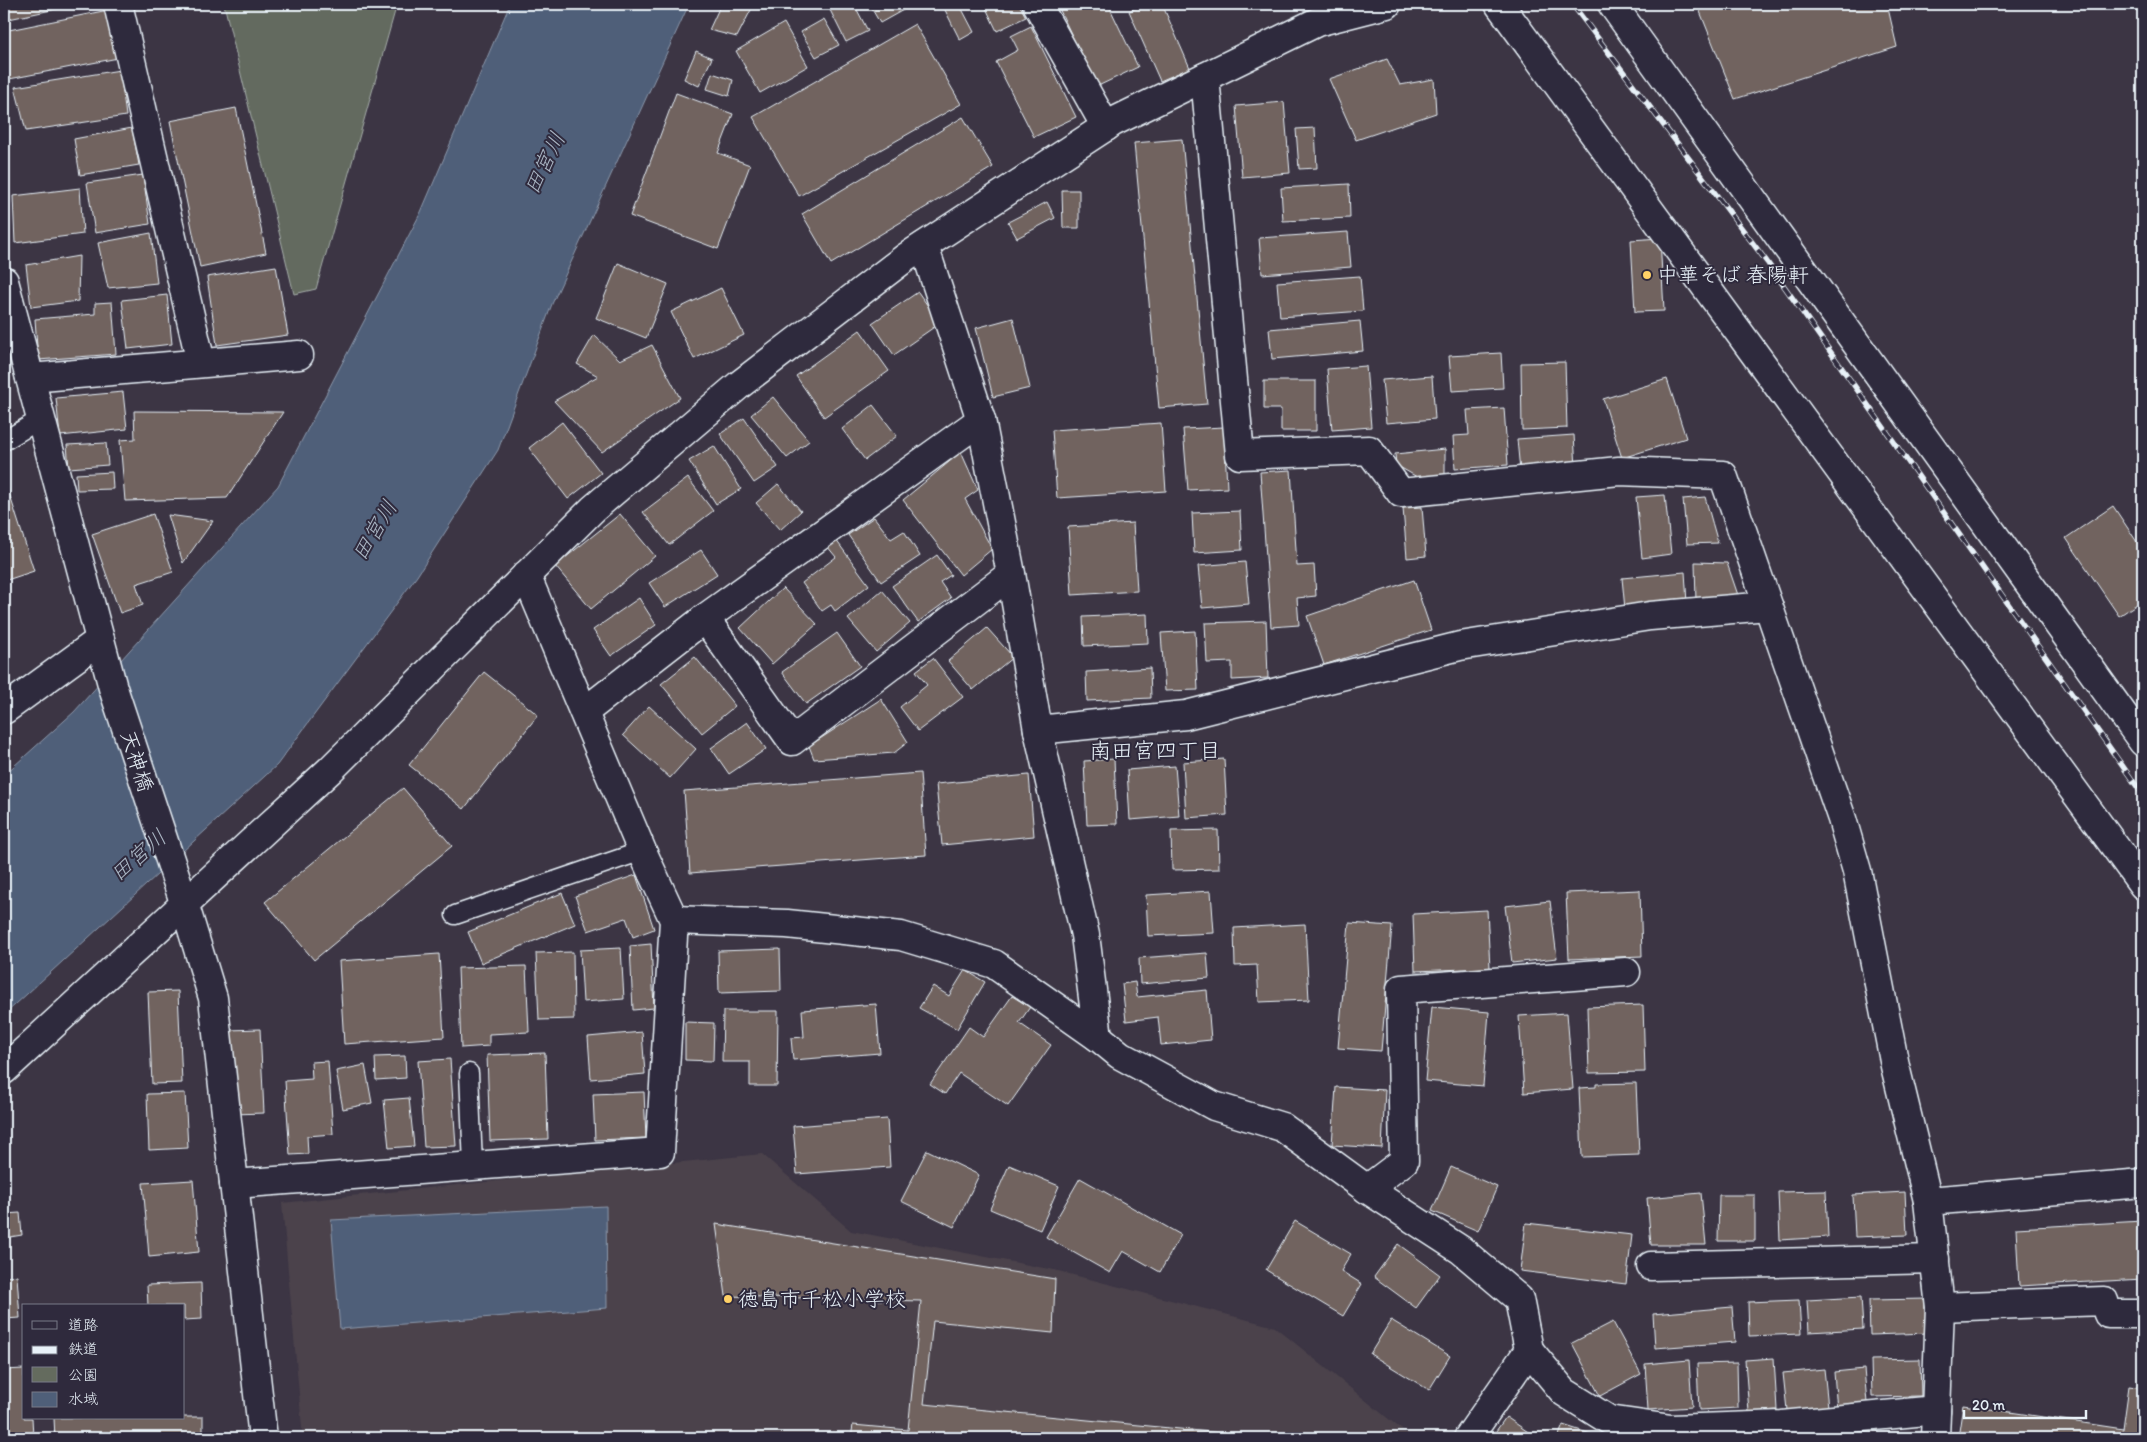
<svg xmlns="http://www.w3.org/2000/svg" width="2147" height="1442" font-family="Itim,'Klee One',sans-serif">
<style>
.built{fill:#4c434c}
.green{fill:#646b5e;stroke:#a6aeab}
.water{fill:#4f5f79;stroke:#8c99ac}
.building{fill:#71635f;stroke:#e8f1f8}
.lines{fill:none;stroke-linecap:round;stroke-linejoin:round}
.lane-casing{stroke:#e8f1f8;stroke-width:21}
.street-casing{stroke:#e8f1f8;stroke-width:31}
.secondary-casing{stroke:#e8f1f8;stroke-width:31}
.lane{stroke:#2f2a3d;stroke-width:18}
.street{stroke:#2f2a3d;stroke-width:28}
.secondary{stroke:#2f2a3d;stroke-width:28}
.rail-casing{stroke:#e8f1f8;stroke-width:5.5}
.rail{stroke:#2f2a3d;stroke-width:4;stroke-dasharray:11;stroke-linecap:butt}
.poi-dot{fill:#ffd166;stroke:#2f2a3d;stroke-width:2}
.labels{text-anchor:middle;stroke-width:4;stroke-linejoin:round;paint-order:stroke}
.poi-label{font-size:21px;fill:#e8f1f8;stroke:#2f2a3d;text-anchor:start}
.street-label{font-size:21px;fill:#e8f1f8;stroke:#2f2a3d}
.water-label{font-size:22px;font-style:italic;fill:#abb7c5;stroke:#2f2a3d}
.neighbourhood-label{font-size:22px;fill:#e8f1f8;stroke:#2f2a3d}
</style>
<rect width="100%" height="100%" fill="#3c3544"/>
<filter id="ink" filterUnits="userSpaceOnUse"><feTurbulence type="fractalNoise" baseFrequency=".02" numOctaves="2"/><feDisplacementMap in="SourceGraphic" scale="10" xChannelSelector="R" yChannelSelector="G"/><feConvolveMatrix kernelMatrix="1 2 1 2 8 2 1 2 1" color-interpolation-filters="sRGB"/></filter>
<g filter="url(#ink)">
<path class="built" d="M762,1154l89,77 203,39 221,57 137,111h-1109l-21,-235z"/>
<path class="green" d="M224,4h173l-81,285 -22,5z"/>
<g class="water">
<path d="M510,4h179l-137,300 -54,146 -81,126 -140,189 -273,250v-240l70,-63 204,-226 143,-274z"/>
<path d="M606,1206l1,102 -267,21 -9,-109z"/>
</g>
<g class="building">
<path d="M4,4h56l1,4 -57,12z"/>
<path d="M721,4h33l-17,33 -28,-7z"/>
<path d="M827,4h27l14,27 -22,11z"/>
<path d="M869,4h45l-34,19z"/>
<path d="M942,4h32l-12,5 12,23 -14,8z"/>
<path d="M984,4h35l7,13 -29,14z"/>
<path d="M1057,4h51l30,63 -42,20z"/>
<path d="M1147,4h15l28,64 -30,13 -31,-70z"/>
<path d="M1697,4h190l10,43 -162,52z"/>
<path d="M108,10l10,48 -114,22v-49z"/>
<path d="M824,19l15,26 -23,12 -15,-25z"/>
<path d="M784,23l24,43 -48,27 -24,-42z"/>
<path d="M915,24l46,80 -162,92 -46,-79z"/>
<path d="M1031,26l45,91 -42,20 -38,-75 22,-12 -7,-14z"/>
<path d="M696,51l16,7 -13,28 -15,-7z"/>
<path d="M1387,59l13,26 34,-6 2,34 -80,27 -27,-61z"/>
<path d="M120,70l6,46 -100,15 -11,-44z"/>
<path d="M712,73l21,7 -4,16 -22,-7z"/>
<path d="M676,93l57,21 -15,39 32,12 -32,84 -88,-33z"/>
<path d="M1284,102l6,71 -48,4 -6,-71z"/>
<path d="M236,108l30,145 -66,14 -30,-146z"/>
<path d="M963,117l30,50 -162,97 -29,-50z"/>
<path d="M132,128l7,37 -59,10 -6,-36z"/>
<path d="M1315,128l2,40 -18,1 -3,-40z"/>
<path d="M1182,139l25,265 -48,4 -25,-265z"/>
<path d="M143,175l7,49 -55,9 -8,-50z"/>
<path d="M1349,184l1,34 -67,3 -2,-33z"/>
<path d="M80,188l3,46 -68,9 -2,-47z"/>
<path d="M1062,190h17v38h-16z"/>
<path d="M1047,202l8,16 -38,20 -9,-16z"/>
<path d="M1348,232l3,35 -89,7 -3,-36z"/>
<path d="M151,233l6,50 -49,5 -10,-45z"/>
<path d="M1660,238l4,73 -29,1 -4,-72z"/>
<path d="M79,256l-1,45 -47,6 -5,-42z"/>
<path d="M618,263l50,21 -22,54 -50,-20z"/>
<path d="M276,266l12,69 -71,10 -10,-68z"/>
<path d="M1360,276l3,35 -83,6 -3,-35z"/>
<path d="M721,288l23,47 -50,24 -23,-47z"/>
<path d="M918,292l22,31 -46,32 -22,-32z"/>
<path d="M167,295l5,49 -44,5 -6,-49z"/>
<path d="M112,302l4,52 -78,6 -3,-41 60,-5v-11z"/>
<path d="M1013,318l17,70 -37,9 -17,-69z"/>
<path d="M1360,321l3,30 -91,8 -3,-30z"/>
<path d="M860,330l29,41 -65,46 -28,-41z"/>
<path d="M594,335l26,25 32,-15 28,53 -78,54 -48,-51 44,-25 -21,-12z"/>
<path d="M1501,353l2,35 -51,3 -3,-35z"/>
<path d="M1565,362l2,66 -45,2 -1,-67z"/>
<path d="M1366,366l5,61 -39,3 -5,-61z"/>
<path d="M1432,376l3,43 -49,4 -4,-43z"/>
<path d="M1667,379l19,59 -64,20 -19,-59z"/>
<path d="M1264,381h52v50h-35v-22h-17z"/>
<path d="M123,392l4,37 -67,7 -4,-38z"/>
<path d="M773,397l36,44 -22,17 -36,-43z"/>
<path d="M873,405l24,31 -32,24 -23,-31z"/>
<path d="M1504,408l4,57 -53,4 -2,-33 16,-1 -2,-25z"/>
<path d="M134,411l149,1 -56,86 -102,3 -5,-61 15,-1z"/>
<path d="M744,418l34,49 -24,16 -34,-49z"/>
<path d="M562,422l39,51 -33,26 -39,-51z"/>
<path d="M1161,423l5,68 -109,7 -5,-68z"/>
<path d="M1224,427l3,61 -39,2 -5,-61z"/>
<path d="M1574,435l2,33 -56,3 -3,-32z"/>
<path d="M106,443l2,22 -39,3 -2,-23z"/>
<path d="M714,446l27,43 -25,15 -27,-43z"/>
<path d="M1445,449v28h-28l-21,-12 -1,-11z"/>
<path d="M961,452l17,38 -13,9 27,50 -31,26 -58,-75z"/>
<path d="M1291,470l6,96 17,-1 2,31 -19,2 2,27 -28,2 -11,-155z"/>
<path d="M112,472l1,17 -36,1 -1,-16z"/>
<path d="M4,477l30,94 -30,10z"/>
<path d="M688,478l25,33 -44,34 -26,-33z"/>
<path d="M778,484l23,27 -21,19 -24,-27z"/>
<path d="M1665,495l6,59 -29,4 -6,-61z"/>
<path d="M1705,497l13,46 -31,1 -4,-45z"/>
<path d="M2113,506l30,45v49l-24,16 -53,-78z"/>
<path d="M1422,507l4,49 -19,2 -4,-50z"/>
<path d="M1240,511l2,39 -48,3 -2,-40z"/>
<path d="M153,514l20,58 -37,12 7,21 -23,8 -28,-79z"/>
<path d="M620,514l35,42 -64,53 -36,-43z"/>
<path d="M168,515l45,6 -30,42z"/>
<path d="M874,517l17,22 13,-8 16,25 -39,26 -33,-47z"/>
<path d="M1133,523l4,68 -65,4 -4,-68z"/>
<path d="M836,540l33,45 -34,26 -4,-6 -9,6 -20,-28 34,-26 -9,-11z"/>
<path d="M701,550l16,24 -52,33 -16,-24z"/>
<path d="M937,555l14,20 -11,7 11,16 -33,24 -26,-36z"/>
<path d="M1245,562l4,42 -47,4 -4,-42z"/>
<path d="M1695,562l32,1 12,35 -43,4z"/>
<path d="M1685,572l2,31 -62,6 -3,-31z"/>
<path d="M1414,580l17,50 -107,35 -17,-49z"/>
<path d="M783,588l34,36 -45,40 -32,-36z"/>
<path d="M882,590l28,33 -34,29 -28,-33z"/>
<path d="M639,598l17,27 -45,31 -18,-26z"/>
<path d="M1147,614l1,29 -64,3 -1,-29z"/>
<path d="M1266,621l2,57 -36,2v-18l-25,1 -2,-40z"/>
<path d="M987,628l26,29 -40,33 -25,-29z"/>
<path d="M1195,631l3,59 -33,1 -4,-58z"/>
<path d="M837,633l23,33 -54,38 -24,-32z"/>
<path d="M695,657l40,49 -33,27 -41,-49z"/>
<path d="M933,658l30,39 -45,34 -18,-24 27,-22 -11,-14z"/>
<path d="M1150,668l1,30 -64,3 -1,-29z"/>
<path d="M484,672l54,43 -74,94 -55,-44z"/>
<path d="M881,699l27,43 -14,11 -80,6 -5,-13z"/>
<path d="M649,706l47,43 -26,29 -47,-43z"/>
<path d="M747,722l19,27 -37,25 -18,-26z"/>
<path d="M1114,759l3,65 -30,1 -3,-64z"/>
<path d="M1224,759l3,56 -41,3 -3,-56z"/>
<path d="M1175,766l4,50 -49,4 -3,-50z"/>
<path d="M920,773l6,82 -236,18 -6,-82z"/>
<path d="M1029,775l5,61 -92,9 -6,-61z"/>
<path d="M403,788l49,58 -138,114 -49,-58z"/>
<path d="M1218,830l1,39 -47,1 -1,-39z"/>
<path d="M636,875l18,54 -21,8 -7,-19 -38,13 -13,-35z"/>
<path d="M1640,890l2,66 -73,3 -3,-66z"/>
<path d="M1211,891l3,42 -66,3 -2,-41z"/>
<path d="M562,893l13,31 -94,39 -13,-31z"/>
<path d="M1550,901l7,57 -45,5 -7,-57z"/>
<path d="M1487,910l3,58 -75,3 -2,-57z"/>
<path d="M1349,923l43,3 -11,125 -43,-3z"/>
<path d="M1305,924l4,76 -50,2 -2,-37 -22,1 -1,-38z"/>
<path d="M651,944l3,64 -21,2 -3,-64z"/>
<path d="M621,948l3,51 -41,3 -3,-52z"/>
<path d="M780,949l1,42 -62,2 -1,-42z"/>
<path d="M573,952l1,67 -35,1 -3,-67z"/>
<path d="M1207,953l2,25 -69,6 -1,-26z"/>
<path d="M439,954l5,83 -100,7 -5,-83z"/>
<path d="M526,966l3,66 -40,2v12l-28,2 -3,-80z"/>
<path d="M965,970l20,12 -28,47 -38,-21 14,-22 16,10z"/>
<path d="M1135,982l2,15 70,-7 4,50 -50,5 -3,-28 -32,4 -4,-37z"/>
<path d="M178,991l4,92 -30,1 -4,-92z"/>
<path d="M1012,996l18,11 -11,16 32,22 -43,61 -49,-33 -14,21 -15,-10 39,-57 14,10z"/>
<path d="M876,1004l4,49 -87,7 -2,-22 13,-1 -2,-27z"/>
<path d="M1643,1005l2,67 -56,1 -2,-66z"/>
<path d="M1432,1007l57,5 -6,74 -58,-5z"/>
<path d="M723,1011h55l-1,75h-27v-24h-28z"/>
<path d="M1567,1013l6,76 -49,4 -5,-77z"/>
<path d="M685,1022l29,1 -1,38 -28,-1z"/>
<path d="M260,1029l4,84 -30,1 -5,-84z"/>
<path d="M642,1032l3,42 -54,5 -3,-42z"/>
<path d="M545,1053l3,86 -58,2 -3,-86z"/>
<path d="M405,1056l1,22 -30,2 -1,-23z"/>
<path d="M450,1059l6,87 -32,1 -6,-86z"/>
<path d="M328,1061l5,73 -26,2 1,18 -18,1 -5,-74 27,-2 -1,-17z"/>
<path d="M365,1065l7,38 -29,6 -7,-38z"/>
<path d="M1636,1083l3,72 -57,2 -3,-69 17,-1v-3z"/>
<path d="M1336,1087l49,3 -3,58 -50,-3z"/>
<path d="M644,1092l2,46 -51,2 -2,-46z"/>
<path d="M185,1093l3,55 -39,2 -2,-56z"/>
<path d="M409,1098l5,48 -25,2 -5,-48z"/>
<path d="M887,1119l3,48 -93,7 -4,-48z"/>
<path d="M927,1150l52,25 -25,52 -53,-26z"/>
<path d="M1009,1165l50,21 -19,44 -50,-21z"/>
<path d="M1451,1167l46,20 -19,44 -46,-20z"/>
<path d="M1080,1178l101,57 -21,37 -37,-21 -13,22 -64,-36z"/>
<path d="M193,1180l6,72 -50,5 -6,-74z"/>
<path d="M1826,1191l2,46 -48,3 -2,-48z"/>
<path d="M1905,1192l2,43 -52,2 -2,-42z"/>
<path d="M1701,1193l5,52h-55l-4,-47z"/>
<path d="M1719,1195h36v46h-37z"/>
<path d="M20,1213l2,22 -18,3v-24z"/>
<path d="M1295,1221l56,33 -10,17 21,13 -19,32 -77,-46z"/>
<path d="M2143,1221v58l-124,7 -3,-58z"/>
<path d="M1526,1223l106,12 -6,49 -106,-13z"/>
<path d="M716,1224l339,55 -2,54 -120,-12 -9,83 348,34h-421l2,-13 55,5 13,-129 -195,-5z"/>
<path d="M1398,1244l42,31 -24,33 -42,-31z"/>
<path d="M17,1276l3,42 -16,1v-42z"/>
<path d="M201,1283l1,36 -18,1v-14h-36l-1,-21z"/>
<path d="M1861,1297l2,32 -54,3 -2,-32z"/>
<path d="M1928,1299l1,34 -59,2 -1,-35z"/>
<path d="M1799,1300l2,34 -52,2 -1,-34z"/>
<path d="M1732,1307l3,35 -80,6 -2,-34z"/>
<path d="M1391,1320l59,36 -21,34 -59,-36z"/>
<path d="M1613,1322l28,52 -41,22 -28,-53z"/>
<path d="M1774,1358l3,52 -28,2 -4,-52z"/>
<path d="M1920,1359l1,37 -49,1 -1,-37z"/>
<path d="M1689,1360l3,47 -44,3 -3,-46z"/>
<path d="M1737,1363l1,45 -39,2 -2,-46z"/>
<path d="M24,1369v49h8l1,19 -29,1v-68z"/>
<path d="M1824,1369l4,38 -41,3 -4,-37z"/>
<path d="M1864,1369l3,34 -30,7 -3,-38z"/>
<path d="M2129,1386l14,2v50h-185l5,-33 160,24z"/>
<path d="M184,1417h19v21h-148l-1,-20z"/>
<path d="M1506,1417l31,21h-46z"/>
<path d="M1563,1425l31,10 -1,3h-35z"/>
</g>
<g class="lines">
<g class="lane-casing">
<g id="lane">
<path d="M4,441l38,-23"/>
<path d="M455,915l187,-64"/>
<path d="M469,1073l4,92"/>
</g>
</g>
<g class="street-casing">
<g id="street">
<path d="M118,4l83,359"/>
<path d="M1037,4l69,123"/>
<path d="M1205,77l35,378 129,-5 32,43 218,-22 104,4 119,344 15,52 38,195 33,135"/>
<path d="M4,281l109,407 68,205 32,105 50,440"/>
<path d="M30,378l269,-23"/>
<path d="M705,618l276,-198"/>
<path d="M4,710l96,-70"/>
<path d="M584,712l121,-94 87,123 219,-167"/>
<path d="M1038,730l148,-15 274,-69 190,-30 118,-10"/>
<path d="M674,920l113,4 114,12 93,28 104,73 -13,-102 -47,-205 -27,-156 -30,-154 -57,-174"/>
<path d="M1098,1037l22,18 94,51 68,21 85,62 94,61 58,49 10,51 -61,88"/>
<path d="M4,1070l326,-300 263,-261 146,-124 166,-127 208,-136 204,-100 70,-18"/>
<path d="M234,1184l426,-32 14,-232 -32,-69 -116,-276"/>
<path d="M1367,1189l37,-28 -3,-172 225,-17"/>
<path d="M1651,1266l284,-7"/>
<path d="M1940,1307l164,-6 4,13h35"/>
<path d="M1529,1350l35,42 45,28 62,9 111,-4 154,-15"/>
<path d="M1935,1438l5,-131 -12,-106 215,-18"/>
</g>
</g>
<g class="secondary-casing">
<g id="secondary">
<path d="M1499,4l644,881"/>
<path d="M1612,4l531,738"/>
</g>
</g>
<use href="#lane" class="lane"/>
<use href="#street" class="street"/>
<use href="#secondary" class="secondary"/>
<g class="rail-casing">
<path id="rail" d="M1572,4l195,258 376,533"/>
</g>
<use href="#rail" class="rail"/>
</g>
</g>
<g class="poi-dot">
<circle cx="1647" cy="275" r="5"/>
<circle cx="728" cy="1299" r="5"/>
</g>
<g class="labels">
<g class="poi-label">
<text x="1657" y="282">中華そば 春陽軒</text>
<text x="738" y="1306">徳島市千松小学校</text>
</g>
<g class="street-label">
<text transform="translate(137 761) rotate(72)" y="7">天神橋</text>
</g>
<g class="water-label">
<text transform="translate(544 163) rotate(-64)" y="8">田宮川</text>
<text transform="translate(374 530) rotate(-59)" y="8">田宮川</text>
<text transform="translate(138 855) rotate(-41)" y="8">田宮川</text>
</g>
<g class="neighbourhood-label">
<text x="1155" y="758">南田宮四丁目</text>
</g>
</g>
<rect width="2147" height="1442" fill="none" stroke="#2f2a3d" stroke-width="20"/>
<rect x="10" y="10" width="2127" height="1422" fill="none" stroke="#e8f1f8" stroke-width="2" filter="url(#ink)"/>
<rect x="22" y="1304" width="162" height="115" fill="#2f2a3d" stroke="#797a88"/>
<rect x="32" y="1321" width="25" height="8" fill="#2f2a3d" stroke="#797a88"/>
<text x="68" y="1330" font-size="15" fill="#e8f1f8">道路</text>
<rect x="32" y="1346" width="25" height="8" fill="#e8f1f8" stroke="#797a88"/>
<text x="68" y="1354" font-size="15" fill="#e8f1f8">鉄道</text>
<rect x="32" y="1367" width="25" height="15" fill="#646b5e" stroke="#797a88"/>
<text x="68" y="1380" font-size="15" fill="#e8f1f8">公園</text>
<rect x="32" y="1392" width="25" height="15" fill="#4f5f79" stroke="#797a88"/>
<text x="68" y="1404" font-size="15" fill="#e8f1f8">水域</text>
<path d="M1964 1410v8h122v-8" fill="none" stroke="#e8f1f8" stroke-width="2.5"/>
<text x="1972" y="1410" font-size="15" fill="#e8f1f8" stroke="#2f2a3d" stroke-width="4" paint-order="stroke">20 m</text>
</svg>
